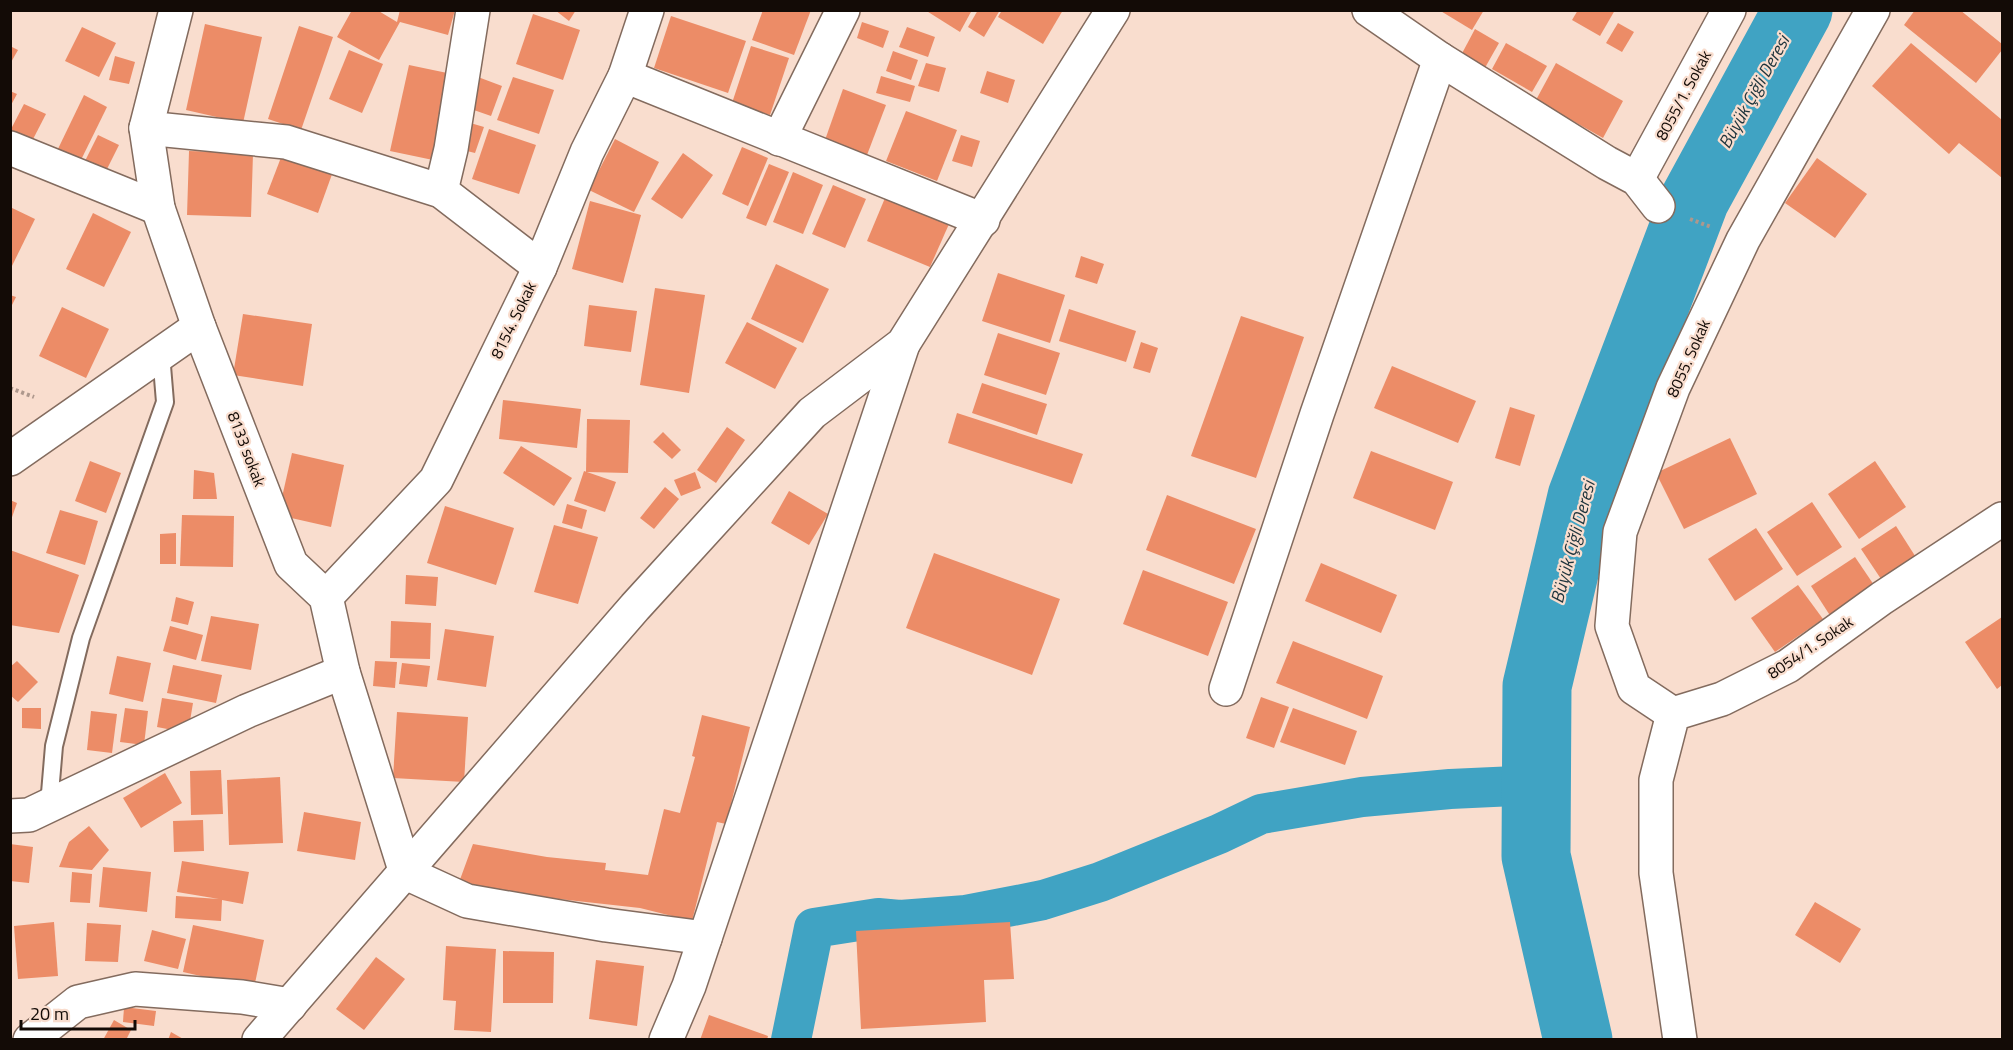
<svg xmlns="http://www.w3.org/2000/svg" width="2013" height="1050" font-family="'Titillium Web',sans-serif">
<style>
.lines{fill:none;stroke-linecap:round;stroke-linejoin:round}
.canal{stroke:#40a3c3;stroke-width:40}
.river{stroke:#40a3c3;stroke-width:69}
.building{fill:#ec8c67}
.lane-casing{stroke:#836b5e;stroke-width:20}
.street-casing{stroke:#836b5e;stroke-width:36}
.secondary-casing{stroke:#836b5e;stroke-width:36}
.path{stroke:#ae988d;stroke-width:4;stroke-dasharray:3 3;stroke-linecap:butt}
.lane{stroke:#fff;stroke-width:16}
.street{stroke:#fff;stroke-width:33}
.secondary{stroke:#fff;stroke-width:33}
.labels{text-anchor:middle;stroke-width:4.5;stroke-linejoin:round;paint-order:stroke}
.street-label{font-size:16px;fill:#130b06;stroke:#f9ddce}
.water-label{font-size:18px;font-style:italic;fill:#1e343c;stroke:#f9ddce}
</style>
<rect width="100%" height="100%" fill="#f9ddce"/>
<g class="lines">
<path class="canal" d="M791,1040l23,-112 64,-10 22,2 66,-5 77,-15 57,-18 119,-48 42,-20 101,-17 88,-8 86,-4"/>
<path class="river" d="M1578,1040l-42,-184 1,-170 45,-189 113,-298 103,-189"/>
</g>
<g class="building">
<path d="M352,10h25l20,12 3,-12h55l-7,25 -48,-13 -21,38 -42,-23z"/>
<path d="M555,10h21l-7,11z"/>
<path d="M763,10h48l-17,45 -42,-15z"/>
<path d="M925,10h47l-12,22z"/>
<path d="M978,10h22l-16,27 -16,-10z"/>
<path d="M1002,10h61l-20,34 -45,-27z"/>
<path d="M1439,10h45l-12,20z"/>
<path d="M1578,10h37l-15,26 -28,-16z"/>
<path d="M1915,10h45l42,34v6l-26,33 -72,-58z"/>
<path d="M533,14l47,16 -17,50 -47,-16z"/>
<path d="M671,16l75,25 -18,52 -74,-25z"/>
<path d="M862,22l27,9 -6,17 -26,-10z"/>
<path d="M1618,23l16,9 -12,20 -16,-9z"/>
<path d="M205,24l57,13 -19,86 -57,-13z"/>
<path d="M299,26l34,11 -32,93 -33,-11z"/>
<path d="M82,27l34,16 -17,34 -34,-16z"/>
<path d="M907,27l28,10 -7,20 -29,-10z"/>
<path d="M1475,29l24,14 -17,30 -23,-14z"/>
<path d="M1506,43l41,23 -15,26 -40,-23z"/>
<path d="M1911,43l91,77v58l-43,-35 -10,11 -77,-68z"/>
<path d="M10,46l8,4 -8,14z"/>
<path d="M751,46l38,12 -19,57 -38,-12z"/>
<path d="M349,50l34,14 -21,49 -33,-14z"/>
<path d="M893,51l25,9 -7,20 -25,-9z"/>
<path d="M115,56l20,6 -6,22 -20,-4z"/>
<path d="M926,63l20,5 -7,24 -21,-6z"/>
<path d="M1556,63l67,38 -20,37 -67,-38z"/>
<path d="M409,65l43,9 -19,86 -43,-9z"/>
<path d="M987,71l28,9 -7,23 -28,-10z"/>
<path d="M881,76l34,10 -5,16 -34,-9z"/>
<path d="M478,77l24,9 -11,30 -23,-8z"/>
<path d="M513,77l41,13 -15,44 -42,-14z"/>
<path d="M843,89l43,16 -19,50 -42,-15z"/>
<path d="M10,91l7,3 -7,13z"/>
<path d="M84,95l23,12 -28,57 -23,-11z"/>
<path d="M24,104l22,10 -16,31 -20,-10v-4z"/>
<path d="M906,111l51,19 -20,51 -51,-20z"/>
<path d="M467,122l17,5 -9,26 -16,-4z"/>
<path d="M489,129l47,16 -17,49 -47,-15z"/>
<path d="M98,135l21,10 -15,30 -21,-10z"/>
<path d="M961,135l19,6 -8,26 -20,-6z"/>
<path d="M615,139l44,23 -25,50 -45,-22z"/>
<path d="M285,147l50,19 -17,47 -51,-19z"/>
<path d="M742,147l26,11 -20,48 -26,-12z"/>
<path d="M189,151l64,2 -2,64 -64,-2z"/>
<path d="M683,153l30,22 -31,44 -31,-20z"/>
<path d="M1817,158l50,36 -32,44 -50,-35z"/>
<path d="M769,164l20,8 -23,54 -20,-8z"/>
<path d="M793,172l30,13 -20,49 -30,-12z"/>
<path d="M833,185l33,14 -21,49 -33,-14z"/>
<path d="M885,198l64,26 -19,43 -63,-26z"/>
<path d="M590,201l51,14 -18,68 -51,-14z"/>
<path d="M10,207l25,12 -25,51z"/>
<path d="M93,213l38,19 -27,55 -38,-18z"/>
<path d="M1081,256l23,8 -7,20 -22,-7z"/>
<path d="M776,264l53,25 -26,54 -52,-24z"/>
<path d="M998,273l67,22 -15,48 -68,-22z"/>
<path d="M655,288l50,7 -16,98 -49,-8z"/>
<path d="M10,295l6,2 -6,12z"/>
<path d="M589,305l48,6 -6,41 -47,-6z"/>
<path d="M62,307l47,22 -23,49 -47,-22z"/>
<path d="M1069,309l67,22 -10,31 -67,-21z"/>
<path d="M243,314l69,10 -9,62 -70,-11z"/>
<path d="M1241,316l63,21 -48,141 -65,-22z"/>
<path d="M747,322l50,26 -22,41 -50,-26z"/>
<path d="M998,333l62,20 -14,42 -62,-20z"/>
<path d="M1141,342l17,6 -8,25 -17,-5z"/>
<path d="M1392,366l84,35 -18,42 -84,-35z"/>
<path d="M982,383l65,21 -10,31 -65,-22z"/>
<path d="M503,400l78,9 -4,39 -78,-9z"/>
<path d="M1510,407l25,8 -15,51 -25,-8z"/>
<path d="M957,413l126,41 -11,30 -124,-41z"/>
<path d="M587,419l43,1 -2,53 -42,-1z"/>
<path d="M727,427l18,13 -29,43 -19,-13z"/>
<path d="M663,432l18,18 -9,9 -19,-17z"/>
<path d="M1730,438l27,56 -73,35 -28,-56z"/>
<path d="M521,446l51,32 -18,28 -51,-33z"/>
<path d="M1371,451l82,31 -18,48 -82,-32z"/>
<path d="M292,453l52,12 -13,62 -53,-12z"/>
<path d="M90,461l31,12 -15,40 -31,-12z"/>
<path d="M1875,461l31,46 -47,32 -31,-45z"/>
<path d="M194,470l20,3 3,26h-24z"/>
<path d="M584,471l32,11 -11,30 -31,-11z"/>
<path d="M695,472l6,16 -20,8 -7,-16z"/>
<path d="M665,487l14,12 -25,30 -14,-11z"/>
<path d="M789,491l39,23 -19,31 -38,-22z"/>
<path d="M1167,495l89,34 -22,55 -88,-34z"/>
<path d="M10,500l7,3 -6,17h-1z"/>
<path d="M1812,502l30,45 -45,29 -30,-44z"/>
<path d="M567,504l20,6 -5,19 -20,-6z"/>
<path d="M445,506l69,22 -18,57 -69,-22z"/>
<path d="M60,510l38,11 -13,44 -39,-12z"/>
<path d="M182,515l52,1 -1,51 -53,-1z"/>
<path d="M554,525l44,12 -20,67 -44,-12z"/>
<path d="M1896,526l21,33 -34,23 -22,-33z"/>
<path d="M1756,528l27,41 -48,32 -27,-42z"/>
<path d="M176,533v31h-16v-30z"/>
<path d="M10,550l69,25 -20,58 -49,-8z"/>
<path d="M934,553l126,46 -28,76 -126,-47z"/>
<path d="M1855,557l21,31 -45,29 -20,-31z"/>
<path d="M1321,563l76,32 -16,38 -76,-32z"/>
<path d="M1143,570l85,32 -20,54 -85,-32z"/>
<path d="M406,575l32,2 -2,29 -31,-2z"/>
<path d="M1798,585l25,34 -48,33 -24,-34z"/>
<path d="M176,597l18,5 -6,23 -17,-4z"/>
<path d="M211,616l48,8 -8,46 -50,-9z"/>
<path d="M2002,617v68l-5,4 -32,-47z"/>
<path d="M391,621l40,2 -1,36 -40,-1z"/>
<path d="M170,626l33,9 -7,25 -33,-9z"/>
<path d="M445,629l49,7 -8,51 -49,-7z"/>
<path d="M1293,641l90,35 -16,43 -91,-36z"/>
<path d="M117,656l34,7 -8,39 -34,-8z"/>
<path d="M17,661l21,21 -20,20 -8,-7v-28z"/>
<path d="M375,661l22,1 -2,26 -22,-2z"/>
<path d="M402,663l28,3 -3,21 -28,-3z"/>
<path d="M173,665l49,10 -6,28 -49,-10z"/>
<path d="M1261,697l28,10 -15,41 -28,-10z"/>
<path d="M162,698l31,5 -5,30 -31,-6z"/>
<path d="M22,708h19v21l-19,-1z"/>
<path d="M125,708l23,3 -4,34 -24,-3z"/>
<path d="M1293,708l64,23 -12,34 -65,-23z"/>
<path d="M91,711l26,3 -5,39 -25,-3z"/>
<path d="M397,712l71,5 -4,65 -71,-4z"/>
<path d="M702,715l48,12 -24,97 -9,-2 -25,99 -52,-13 -99,-11 -83,-12 15,-41 74,13 59,6 -1,7 43,5 16,-66 16,4 15,-56 -3,-1z"/>
<path d="M221,770l2,44 -32,1 -1,-44z"/>
<path d="M165,773l17,30 -41,25 -18,-30z"/>
<path d="M280,777l3,66 -54,2 -2,-65z"/>
<path d="M304,812l57,10 -6,38 -58,-9z"/>
<path d="M203,820l1,31 -30,1 -1,-31z"/>
<path d="M89,826l20,24 -17,20 -33,-3 10,-25z"/>
<path d="M10,844l23,3 -4,36 -19,-2z"/>
<path d="M182,861l67,11 -6,32 -21,-4 -1,21 -46,-3 1,-22 43,3 -42,-7z"/>
<path d="M103,867l48,5 -4,40 -48,-5z"/>
<path d="M72,872l20,2 -2,29 -20,-1z"/>
<path d="M1815,902l46,27 -21,34 -45,-28z"/>
<path d="M54,922l4,54 -40,3 -4,-53z"/>
<path d="M1010,922l4,57 -30,1 2,42 -125,7 -5,-98z"/>
<path d="M87,923l34,2 -3,37 -33,-1z"/>
<path d="M193,925l71,15 -10,48 -71,-16z"/>
<path d="M152,930l34,9 -8,30 -34,-8z"/>
<path d="M446,946l50,3 -5,83 -37,-2 2,-29 -13,-1z"/>
<path d="M503,951l51,1 -1,51h-50z"/>
<path d="M376,957l29,22 -41,51 -28,-21z"/>
<path d="M596,960l48,6 -7,60 -48,-7z"/>
<path d="M124,1007l32,4 -2,15 -31,-4z"/>
<path d="M709,1015l59,21 -1,4h-67z"/>
<path d="M114,1020l17,10 -5,10h-23z"/>
<path d="M171,1032l14,8h-17z"/>
</g>
<g class="lines">
<g class="lane-casing">
<path id="lane" d="M49,805l5,-59 27,-108 84,-236 -4,-48"/>
</g>
<g class="street-casing">
<g id="street">
<path d="M176,10l-30,118 12,80 41,119 92,237 35,33 17,75 63,201 61,28 139,24 99,13"/>
<path d="M1369,10l71,49 167,104 30,16 21,27"/>
<path d="M625,76l358,144"/>
<path d="M146,128l140,14 155,49 99,76"/>
<path d="M779,139l64,-129"/>
<path d="M10,148l148,60"/>
<path d="M1637,179l92,-169"/>
<path d="M441,191l10,-42 22,-139"/>
<path d="M10,459l189,-132"/>
<path d="M326,597l110,-117 104,-213 47,-115 38,-76 22,-66"/>
<path d="M1226,689l91,-275 123,-355"/>
<path d="M1673,714l-39,-26 -22,-62 8,-94 53,-144 70,-148 130,-230"/>
<path d="M10,816l19,-1 218,-104 96,-39"/>
<path d="M30,1040l48,-38 57,-13 107,8 48,8"/>
<path d="M666,1040l23,-54 214,-642"/>
<path d="M1680,1040l-24,-167v-93l17,-66 49,-15 66,-33 94,-68 120,-79"/>
</g>
</g>
<g class="secondary-casing">
<path id="secondary" d="M259,1040l376,-433 177,-194 91,-69 210,-334"/>
</g>
<g class="path">
<path d="M1690,219l21,8"/>
<path d="M10,388l24,9"/>
</g>
<use href="#lane" class="lane"/>
<use href="#street" class="street"/>
<use href="#secondary" class="secondary"/>
</g>
<g class="labels">
<g class="street-label">
<text transform="translate(1683 95) rotate(-62)" y="6">8055/1. Sokak</text>
<text transform="translate(513 320) rotate(-64)" y="6">8154. Sokak</text>
<text transform="translate(1688 358) rotate(-66)" y="6">8055. Sokak</text>
<text transform="translate(247 449) rotate(69)" y="6">8133 sokak</text>
<text transform="translate(1810 647) rotate(-34)" y="6">8054/1. Sokak</text>
</g>
<g class="water-label">
<text transform="translate(1754 92) rotate(-61)" y="6">Büyük Çiğli Deresi</text>
<text transform="translate(1573 542) rotate(-75)" y="6">Büyük Çiğli Deresi</text>
</g>
</g>
<rect width="2013" height="1050" fill="none" stroke="#130b06" stroke-width="24"/>
<path d="M21 1020v9h114v-9" fill="none" stroke="#130b06" stroke-width="3"/>
<text x="30" y="1020" font-size="18" fill="#130b06" stroke="#f9ddce" stroke-width="4.5" paint-order="stroke">20 m</text>
</svg>
